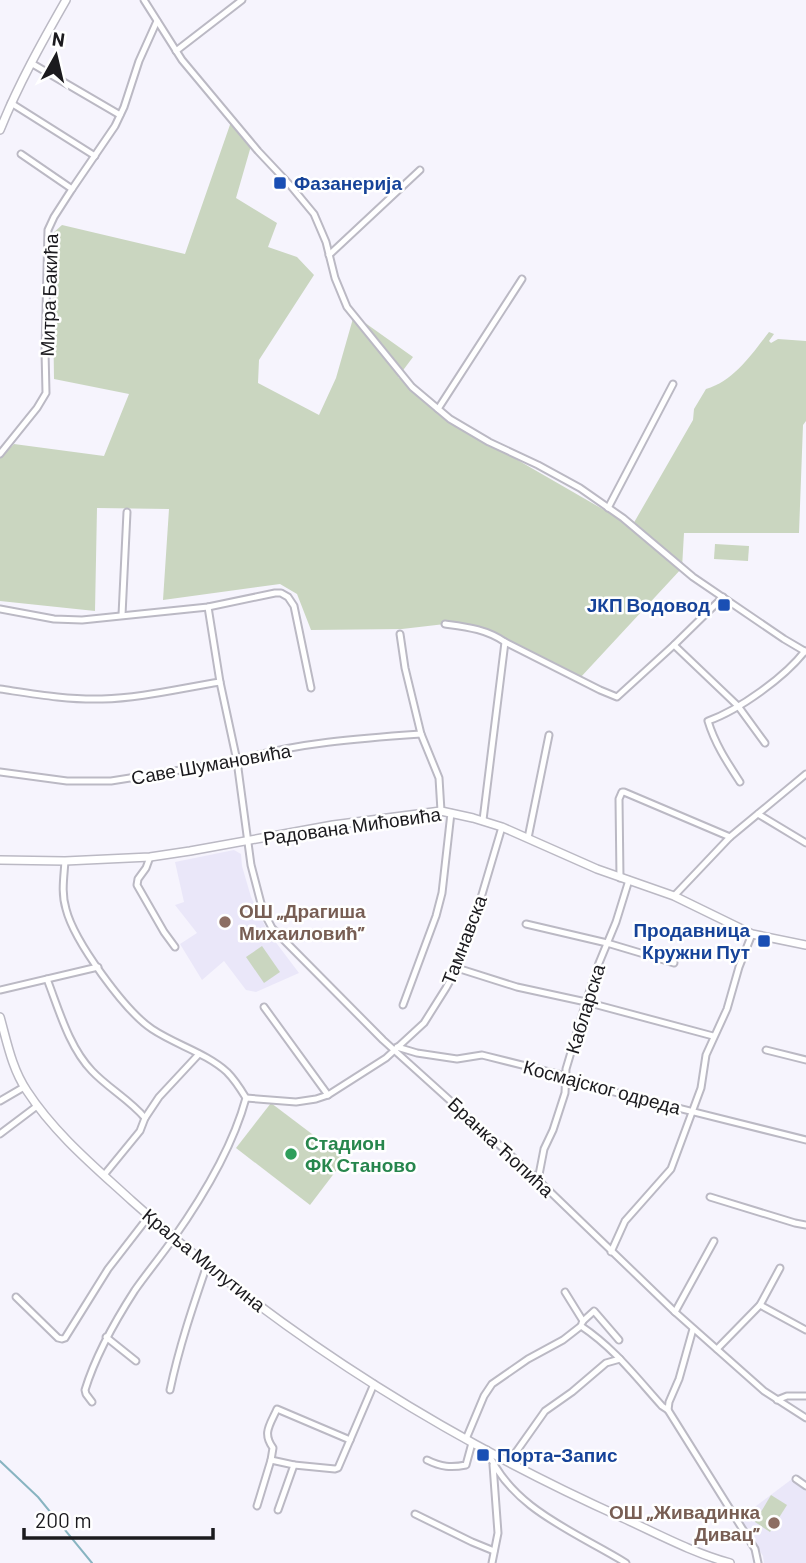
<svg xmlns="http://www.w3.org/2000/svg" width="806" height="1563" font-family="Barlow,sans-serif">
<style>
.built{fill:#eae7f9}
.green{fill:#cad6c0}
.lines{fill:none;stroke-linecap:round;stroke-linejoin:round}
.stream{stroke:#88b4c1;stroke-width:2}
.minor-casing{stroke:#bbb9c4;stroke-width:9}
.tertiary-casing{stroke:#bbb9c4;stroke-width:10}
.minor{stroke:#fff;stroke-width:5}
.tertiary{stroke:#fff;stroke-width:7}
.transit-dot{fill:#1a4fb4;stroke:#fff;stroke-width:2.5}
.education-dot{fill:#8d6e63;stroke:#fff;stroke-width:2.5}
.leisure-dot{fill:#2e9e5b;stroke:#fff;stroke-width:2.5}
.labels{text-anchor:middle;stroke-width:5;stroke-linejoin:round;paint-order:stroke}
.transit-label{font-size:19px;font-weight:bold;fill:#164399;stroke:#fff;text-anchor:start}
.street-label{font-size:19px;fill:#1b1a1e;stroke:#fff}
.education-label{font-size:19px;font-weight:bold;fill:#785e54;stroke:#fff;text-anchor:start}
.leisure-label{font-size:19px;font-weight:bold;fill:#27864d;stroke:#fff;text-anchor:start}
</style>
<rect width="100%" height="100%" fill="#f6f4fd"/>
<g class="built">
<path d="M234,850l7,4 1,12 9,31 17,35 31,41 -43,19 -10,-2 -22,-29 -22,19 -22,-36 17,-11 -22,-28 9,-3 -9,-40z"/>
<path d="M792,1479l14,10v74h-42l-1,-7 -23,-38z"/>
</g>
<g class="green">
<path d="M232,119l21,20 -17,59 41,25 -9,24 29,10 17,18 -55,85 -1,23 61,32 17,-37 18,-63 59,42 -15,20 102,73 132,76 61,-106 1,-11 12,-20c28,-8 46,-35 63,-57l5,2 -5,7 2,2 7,-4 28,2v80l-3,4 -4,108h-115l-2,35 -102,110 -86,-43 -49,-11 -43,5 -91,1 -14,-36 -17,-10 -117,16 6,-91 -72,-1 -2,103 -95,-10v-143l14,-14 90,12 25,-62 -75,-15 -2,-145 10,-9 123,29z"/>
<path d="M715,544l34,2 -1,15 -34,-2z"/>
<path d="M262,946l18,26 -16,11 -18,-26z"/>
<path d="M271,1103l74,56 -35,46 -74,-57z"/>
<path d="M771,1495l16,10 -17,27 -15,-10z"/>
</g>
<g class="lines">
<path class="stream" d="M0,1461l38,36 54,66"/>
<g class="minor-casing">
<g id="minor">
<path d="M144,0l38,60 76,91 32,34 24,29 12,28 9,36 12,29 65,80 38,32 39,23 49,23 42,23 43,30 70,59 91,62 22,13"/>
<path d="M176,51l66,-51"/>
<path d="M31,63l89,52"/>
<path d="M11,103l84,53"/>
<path d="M21,154l51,35"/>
<path d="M329,255l91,-85"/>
<path d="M438,409l84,-130"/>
<path d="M0,454l37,-46 9,-15 -1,-42 3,-121 6,-13 18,-28 43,-63 9,-19 15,-46 18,-40"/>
<path d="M608,508l65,-124"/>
<path d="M208,607l12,75 17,79 14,104 12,46 9,17 111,112 155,140 137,132 89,79 42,27"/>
<path d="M0,609l54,10 28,1 126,-13 67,-14h6l7,4 6,9 17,82"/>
<path d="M122,615l5,-103"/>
<path d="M445,624c22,3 41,5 60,18l95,48 17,7 57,-52 49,-48"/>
<path d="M400,634l5,34 16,66 18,44 2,33"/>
<path d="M674,645l64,61 27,37"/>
<path d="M0,689c34,5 68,11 102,10 40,-1 79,-11 118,-17"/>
<path d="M0,772l67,9h44l126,-20c55,-18 126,-23 184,-27"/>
<path d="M740,782c-13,-20 -25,-38 -32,-61 31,-11 77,-44 97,-70"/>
<path d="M758,814l48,29"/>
<path d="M483,820l22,-178"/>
<path d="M528,838l21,-103"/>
<path d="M150,857l-4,11 -8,11 -1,6 27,47 11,15"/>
<path d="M65,861c-1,16 -4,32 1,48 8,32 59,102 86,120 24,16 54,24 75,43 8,8 13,16 19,26 -13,48 -44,100 -73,141 -12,17 -26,34 -38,51 -20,31 -39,64 -50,100l1,4 6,8"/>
<path d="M620,878l-1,-79 3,-7h2l106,45"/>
<path d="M674,896l56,-59 76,-63"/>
<path d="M526,924l81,19 67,20"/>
<path d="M457,968l60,19 69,15 127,34"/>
<path d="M47,979c12,31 22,68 45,92 16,17 38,29 53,47"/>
<path d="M0,990l98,-23"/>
<path d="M403,1005l33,-89 6,-23 9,-80"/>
<path d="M264,1007l64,88"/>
<path d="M397,1047l20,6 40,6 25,-4 76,19 15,6 33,10 200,50"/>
<path d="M766,1050l40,10"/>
<path d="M246,1098l50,4 20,-3 12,-4 58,-37 38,-35 22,-35 11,-20 18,-50 27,-91"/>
<path d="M0,1101l24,-14"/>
<path d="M0,1134l37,-28"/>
<path d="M104,1175l36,-44 5,-13 14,-21 40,-43"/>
<path d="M538,1180l6,-31 9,-19 12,-37 1,-24 20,-67 13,-39 17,-41 13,-42"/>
<path d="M710,1197l85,26 11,2"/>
<path d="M611,1252l14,-31 46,-52 30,-81 5,-33 21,-46 12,-42 13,-33"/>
<path d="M565,1292l18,29 -1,2"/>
<path d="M16,1297l42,41 4,1 3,-1 43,-69 41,-53"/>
<path d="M760,1305l46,25"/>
<path d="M675,1312l39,-71"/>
<path d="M583,1321l11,-10 25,29"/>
<path d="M581,1326c33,22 54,50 81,80l6,4"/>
<path d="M693,1329l-14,50 -10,23 -1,8 87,139 3,14"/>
<path d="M106,1337l30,24"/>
<path d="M717,1349l43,-44 20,-37"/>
<path d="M170,1390c9,-43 23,-84 37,-125"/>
<path d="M777,1400l10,-4h19"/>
<path d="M466,1439l18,-43 8,-12 36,-25 35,-19 18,-14"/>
<path d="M487,1450c24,59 89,82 139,113"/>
<path d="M271,1460l23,5 -16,45"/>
<path d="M427,1460c14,7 24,8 39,5l6,-22"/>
<path d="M509,1462l36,-51 27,-19 34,-29 14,-4"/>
<path d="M294,1465l41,4 3,-1 36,-84"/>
<path d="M796,1479l10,7"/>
<path d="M257,1506l14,-46 2,-12c-11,-15 -3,-23 4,-39l73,31"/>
<path d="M415,1514l57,28 22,9"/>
<path d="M492,1563l6,-30 -5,-68"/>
</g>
</g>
<g class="tertiary-casing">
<g id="tertiary">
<path d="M0,130c18,-45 42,-88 66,-130"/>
<path d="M0,860l65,1 85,-4 40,-6 143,-26 108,-14 32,7 29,9 95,42 77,27 78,38 54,11"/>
<path d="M0,1017c7,25 12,52 27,74 28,43 68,76 105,110 145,131 313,237 491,317 35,16 70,35 107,45"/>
</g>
</g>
<use href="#minor" class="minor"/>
<use href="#tertiary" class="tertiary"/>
</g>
<g class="transit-dot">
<rect x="273" y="176" width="14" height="14" rx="3.5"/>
<rect x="717" y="598" width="14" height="14" rx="3.5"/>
<rect x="757" y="934" width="14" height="14" rx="3.5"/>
<rect x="476" y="1448" width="14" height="14" rx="3.5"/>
</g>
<g class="education-dot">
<circle cx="225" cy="922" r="7"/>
<circle cx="774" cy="1523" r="7"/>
</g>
<circle class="leisure-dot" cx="291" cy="1154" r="7"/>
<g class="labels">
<g class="transit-label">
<text x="294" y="190">Фазанерија</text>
<text x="710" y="612" text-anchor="end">ЈКП Водовод</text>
<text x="750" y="937" text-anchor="end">Продавница<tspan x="750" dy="22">Кружни Пут</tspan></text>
<text x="497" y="1462">Порта-Запис</text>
</g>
<g class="street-label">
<text transform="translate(49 295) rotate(-88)" y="7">Митра Бакића</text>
<text transform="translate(211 764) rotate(-10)" y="7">Саве Шумановића</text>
<text transform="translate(352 826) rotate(-8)" y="7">Радована Мићовића</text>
<text transform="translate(464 940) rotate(-69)" y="7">Тамнавска</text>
<text transform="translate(585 1009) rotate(-73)" y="7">Кабларска</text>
<text transform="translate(602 1087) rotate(15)" y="7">Космајског одреда</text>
<text transform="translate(501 1147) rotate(43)" y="7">Бранка Ћопића</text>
<text transform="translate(204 1260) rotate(39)" y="7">Краља Милутина</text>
</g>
<g class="education-label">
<text x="239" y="918">ОШ „Драгиша<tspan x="239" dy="22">Михаиловић”</tspan></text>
<text x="760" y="1519" text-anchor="end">ОШ „Живадинка<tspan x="760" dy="22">Дивац”</tspan></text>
</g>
<g class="leisure-label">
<text x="305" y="1150">Стадион<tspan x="305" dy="22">ФК Станово</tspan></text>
</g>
</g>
<g transform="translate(56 56) rotate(8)" stroke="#ffffff" stroke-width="5" paint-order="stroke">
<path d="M0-5L12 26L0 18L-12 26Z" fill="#1b1a1e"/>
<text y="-10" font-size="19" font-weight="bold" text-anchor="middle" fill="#1b1a1e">N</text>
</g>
<path d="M24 1528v10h189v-10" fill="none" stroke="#1b1a1e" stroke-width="3.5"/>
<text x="35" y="1528" font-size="21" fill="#1b1a1e" stroke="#ffffff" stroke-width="5" paint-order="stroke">200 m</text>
</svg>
